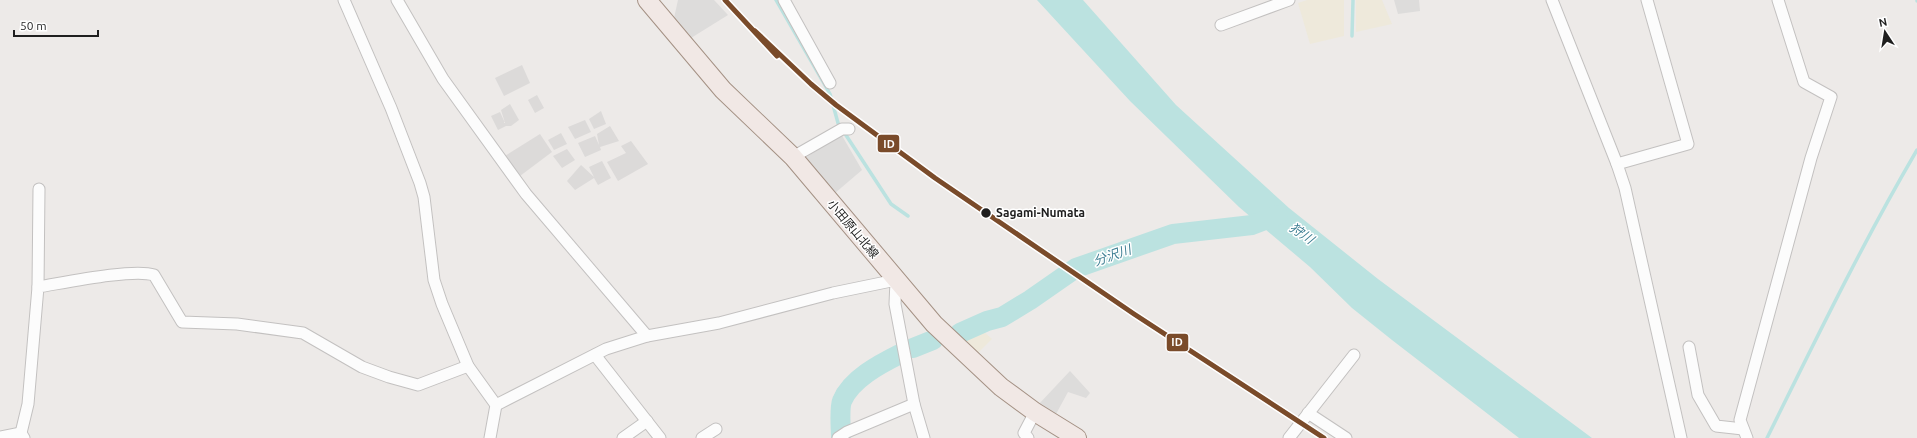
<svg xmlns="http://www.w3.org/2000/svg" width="1917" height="438" font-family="Ubuntu,'Noto Sans JP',sans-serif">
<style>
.residential{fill:#dcdad9}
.farmland{fill:#eee9db}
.parking{fill:#dddcdb}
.water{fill:#bbe2e0}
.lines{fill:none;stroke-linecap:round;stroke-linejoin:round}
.stream{stroke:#bbe2e0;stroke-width:3.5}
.river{stroke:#bbe2e0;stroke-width:20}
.street-casing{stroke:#c3c1c0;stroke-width:13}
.primary-casing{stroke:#a49184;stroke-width:20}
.street{stroke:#fcfcfc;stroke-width:11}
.primary{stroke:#f1e8e5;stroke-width:18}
.rail-1-casing{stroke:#fff;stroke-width:8}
.rail-1{stroke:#7a4b2a;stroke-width:5}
.stop-dot{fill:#1f1f1f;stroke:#fff;stroke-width:1.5}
.labels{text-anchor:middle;stroke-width:3;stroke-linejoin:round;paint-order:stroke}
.stop-label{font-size:12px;font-weight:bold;fill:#1f1f1f;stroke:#fff;text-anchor:start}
.street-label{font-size:12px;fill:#1f1f1f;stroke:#fff}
.water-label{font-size:13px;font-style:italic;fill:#3d7e92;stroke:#fff}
.line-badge{stroke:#fff;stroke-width:1.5}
.badge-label{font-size:11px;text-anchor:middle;font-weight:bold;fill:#fff}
</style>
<rect width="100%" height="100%" fill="#edeae8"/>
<g class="residential">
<path d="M522,65l8,18 -26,13 -9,-18z"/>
<path d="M537,95l7,13 -9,5 -7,-13z"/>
<path d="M510,104l9,16 -8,6h-5l-8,4 -7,-14 9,-4 5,11 -4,-13z"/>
<path d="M601,111l5,13 -12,5 -5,-10z"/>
<path d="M585,120l6,12 -16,7 -7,-12z"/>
<path d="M610,126l9,15 -19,6 1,3 -16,7 -7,-14 17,-7 4,9 -2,-11z"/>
<path d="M561,133l6,11 -13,6 -6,-10z"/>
<path d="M540,134l12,18 -32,24 -15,-20z"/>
<path d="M631,141l17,23 -30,17 -11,-19 19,-9 -5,-7z"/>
<path d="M567,149l8,11 -13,8 -9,-12z"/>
<path d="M602,161l9,17 -13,7 -4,-7 -19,12 -8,-9 14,-16 13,12 -5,-10z"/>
</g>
<g class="farmland">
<path d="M1307,0h37v36l-34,8 -12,-41z"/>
<path d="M1356,0h26l10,24 -36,8z"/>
<path d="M981,329l11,10 -15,15 -14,-12z"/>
</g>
<g class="parking">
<path d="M678,0h36l14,15 -37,23 -17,-20z"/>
<path d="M1394,0h25l1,11 -22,3z"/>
<path d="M841,134l21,36 -27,23 -31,-34z"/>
<path d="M1070,371l20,22 -4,5 -18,-6 -12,22 -17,-10z"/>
</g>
<path class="water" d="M1037,0h46l93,105 113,103 89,71 214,159h-73l-127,-98 -40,-32 -42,-41 -71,-60 -109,-106z"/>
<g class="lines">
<g class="stream">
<path d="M776,0l54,94 8,29 53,81 17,12"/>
<path d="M1917,0v1"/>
<path d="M1352,36l1,-36"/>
<path d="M1767,438c48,-97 95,-194 150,-288"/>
</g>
<g class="river">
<path d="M960,333l27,-12 15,-4 28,-17 46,-32 97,-34 79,-9 26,-10"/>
<path d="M913,348l20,-8"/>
<path d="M841,438c0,-9 -2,-29 1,-37 9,-22 38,-37 58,-47"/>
</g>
<g class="street-casing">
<g id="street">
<path d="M344,0l47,108 29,75 4,14 10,83 8,24 26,62 28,39 -6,33"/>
<path d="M397,0l46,79 83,115 121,142"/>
<path d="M784,0l46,83"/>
<path d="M1552,0l65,164 8,24 56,250"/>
<path d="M1221,25l68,-25"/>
<path d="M793,157l49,-28h7"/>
<path d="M1617,164l71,-20 -41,-144"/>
<path d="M38,287l1,-98"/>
<path d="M1689,347l9,48 18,31 27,3"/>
<path d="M595,355l65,83"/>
<path d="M496,405l110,-56 41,-13 72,-13 114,-30 63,-13 -1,24 19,100 10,34"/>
<path d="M1308,413l38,25"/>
<path d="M0,437l21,-4"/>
<path d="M24,438l-3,-5 7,-29 10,-117c25,-4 95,-19 116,-12l28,47 55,2 66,9 59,34 27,10 29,8 50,-19"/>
<path d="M623,438l24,-17"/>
<path d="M702,438l14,-9"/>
<path d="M838,438l9,-6 67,-28"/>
<path d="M1028,438l-4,-5 11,-21"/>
<path d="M1289,438l65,-83"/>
<path d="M1747,438l-7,-18 71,-262 20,-61 -27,-15 -26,-82"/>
</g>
</g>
<g class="primary-casing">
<path id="primary" d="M647,0l76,90 70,67 141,167 67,63 34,25 42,26"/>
</g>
<use href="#street" class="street"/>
<use href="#primary" class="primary"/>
<g class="rail-1-casing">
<g id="rail-1">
<path d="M725,0l52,56"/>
<path d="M755,31l56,53 25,21 99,73 199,136 190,124"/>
</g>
</g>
<use href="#rail-1" class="rail-1"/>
</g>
<circle class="stop-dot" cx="986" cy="213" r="5.5"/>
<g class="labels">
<g class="stop-label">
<text x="996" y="217">Sagami-Numata</text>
</g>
<g class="street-label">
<text transform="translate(853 229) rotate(50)" y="4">小田原山北線</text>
</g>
<g class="water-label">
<text transform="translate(1302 233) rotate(35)" y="5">狩川</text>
<text transform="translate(1112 255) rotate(-19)" y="5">分沢川</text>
</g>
</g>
<g class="line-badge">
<rect x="877" y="134" width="23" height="19" rx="4" fill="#7a4b2a"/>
<rect x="1166" y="333" width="23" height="19" rx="4" fill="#7a4b2a"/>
</g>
<g class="badge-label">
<text x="889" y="148">ID</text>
<text x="1177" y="346">ID</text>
</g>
<g transform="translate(1885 32) rotate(348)" stroke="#ffffff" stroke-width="3" paint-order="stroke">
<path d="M0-3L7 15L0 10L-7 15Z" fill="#1f1f1f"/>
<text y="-6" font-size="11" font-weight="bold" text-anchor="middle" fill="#1f1f1f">N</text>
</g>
<path d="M14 30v6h84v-6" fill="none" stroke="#1f1f1f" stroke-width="2"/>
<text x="20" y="30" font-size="12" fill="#1f1f1f" stroke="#ffffff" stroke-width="3" paint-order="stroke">50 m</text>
</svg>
